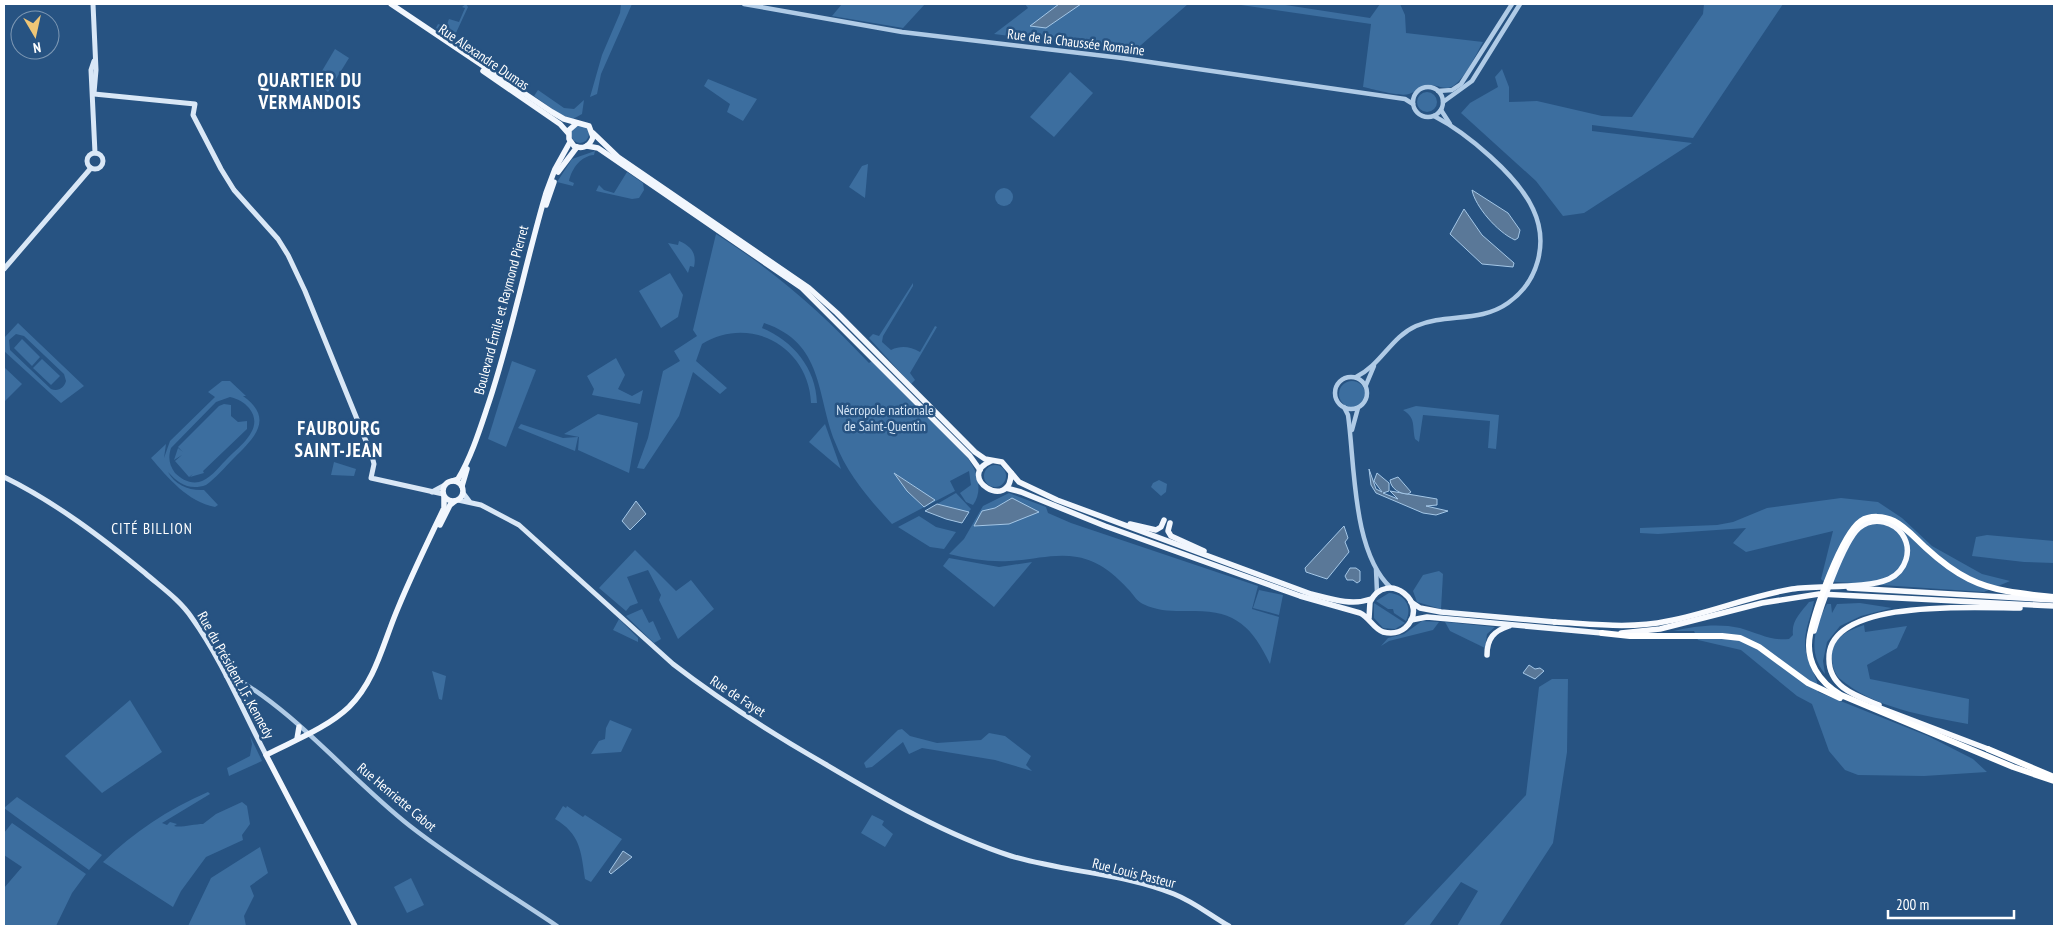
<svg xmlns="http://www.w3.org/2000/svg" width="2058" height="930" font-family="'PT Sans Narrow',sans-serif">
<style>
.green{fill:#3c6e9f;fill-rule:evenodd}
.water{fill:#5a7898;stroke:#a4c7e7}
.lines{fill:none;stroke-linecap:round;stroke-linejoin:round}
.tertiary{stroke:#b0cbe6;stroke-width:4.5}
.secondary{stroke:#d9e7f6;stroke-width:5}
.primary{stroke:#f1f6fd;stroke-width:5.5}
.trunk{stroke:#f8fafe;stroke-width:5.5}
.motorway{stroke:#fff;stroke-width:6}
.labels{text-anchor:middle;stroke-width:5;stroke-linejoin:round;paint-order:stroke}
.street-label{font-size:14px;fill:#fff;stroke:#275382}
.park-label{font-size:14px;fill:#d3e4f5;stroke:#275382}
.neighbourhood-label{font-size:15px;letter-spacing:1px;fill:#fff;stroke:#275382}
.district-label{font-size:19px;font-weight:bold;letter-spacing:1px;fill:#fff;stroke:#275382}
</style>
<rect width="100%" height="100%" fill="#275382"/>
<g class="green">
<path d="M466,4l2,3 -13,28 -3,1 -16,-8 2,-4 8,3 3,-8 10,3 6,-14 -3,-1z"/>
<path d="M621,4h11l-31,70 -4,20 -7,3 12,-42 18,-42z"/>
<path d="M842,4h83l-22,24 -71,-12z"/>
<path d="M1025,4h163l-55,48 -139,-18 34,-26z"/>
<path d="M1234,4h45l91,14 10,-14h20l5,11 1,18 77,9c-7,12 -21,44 -35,46 -8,0 -15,-4 -22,-3 -8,2 -10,7 -17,9 -9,3 -36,-5 -46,-7l8,-63z"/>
<path d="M1704,4h79l-90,134 -101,-13v6l100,12 -108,70 -21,3 -27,-35 -75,-68 9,-10 28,-16 -3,-10 7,-8 7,18v15l28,-1 65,15 30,1 71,-103z"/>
<path d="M335,49l14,9 -21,34 -12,-11z"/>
<path d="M1070,72l23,21 -39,44 -24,-20z"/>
<path d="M708,79l49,20 -14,22 -16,-9 3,-8 -26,-18z"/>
<path d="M538,90l26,18 10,1 10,-9 -2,14 -9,5 -12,-4 -27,-19z"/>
<circle cx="1427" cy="102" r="10"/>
<circle cx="580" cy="134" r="9"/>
<path d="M595,151l-1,4c-13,1 -22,13 -25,26l5,2 -1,3 -16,-4 15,-23z"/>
<path d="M868,164l-3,34 -16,-11 13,-21z"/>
<path d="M627,172l16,11 1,7 -5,8 -7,1 -36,-8 3,-6 5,5 10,3z"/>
<circle cx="1004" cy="197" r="9"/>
<path d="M716,234c60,38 105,78 153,129l3,-2 93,94c12,13 19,35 8,50l-7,-3 -6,-9 11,-8 -2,-14 -19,10 5,10 -63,33c-23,-25 -45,-50 -57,-82 -19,-48 -11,-99 -71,-119l-2,5c31,13 54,40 55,75h-6c-2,-56 -61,-89 -109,-59l-6,17 31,27 -7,6 -27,-22 -14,44 -35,53 -7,-1 11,-30 15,-67 17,-10 -6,-10 23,-15 -4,-6zM895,473l39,27 -11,7 -16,-16z"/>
<path d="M679,241c12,5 18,12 15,26l-4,-1 -2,7 -20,-30 10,2z"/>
<path d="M670,273l13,22 -5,22 -17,11 -22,-37z"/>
<path d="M913,283v3l-30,50 -1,6 9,8c11,-5 19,-3 29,2l15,-26 2,1 -27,46 5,7 -4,4 -42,-46 4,-4 6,2z"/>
<path d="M18,323l66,63 -23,17 -57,-52v-13zM16,334l8,2 40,38 2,7c-2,7 -8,11 -15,8l-41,-39 -1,-10z"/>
<path d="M22,339l18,18 -8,9 -18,-18z"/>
<path d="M616,358l9,17 -7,14 14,7 11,-6 -3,14 -48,-9 2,-6 -7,-13z"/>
<path d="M42,359l18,17 -9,9 -18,-17z"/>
<path d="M512,361l24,9 -30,77 -18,-8z"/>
<path d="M4,367l18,17 -18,18z"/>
<circle cx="1352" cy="394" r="13"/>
<path d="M222,381h8l16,15h-3c32,23 11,42 -9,62 -9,9 -18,20 -28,27 -17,6 -28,-2 -38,-13 7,13 21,19 36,18l14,15 -3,2c-27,-5 -47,-29 -64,-49l15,-14 -2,14 6,-17 45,-44 -7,-5zM230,397c8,2 14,5 19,11 17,21 -11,39 -24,53 -7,7 -16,19 -26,21 -9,2 -18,-3 -24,-9 -6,-8 -7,-16 -4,-25l45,-46z"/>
<path d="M224,404l7,1v11l7,6 9,-1v8l-44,42 1,2 -14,4 3,-3 -4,3 -14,-16 7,-6 -8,5 4,-12 5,4 -5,-5 41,-41z"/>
<path d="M1416,406l83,9 -3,34 -8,-1 2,-27 -67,-6 -4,27 -4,-3c-3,-14 1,-21 -12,-29z"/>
<path d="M598,414l40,9 -9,50 -51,-23 1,-13 -15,-3z"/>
<path d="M521,424l42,14 15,-1 -3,14 -57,-23z"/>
<path d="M825,424l16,45 -32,-27z"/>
<path d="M334,462l22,7 -2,7 -23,-1z"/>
<circle cx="995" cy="476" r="11"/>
<path d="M1159,480l8,4 -1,8 -5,4 -10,-9 2,-4z"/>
<path d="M956,493l15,16 -2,3 -32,-8z"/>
<path d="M1009,493l37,14 2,6 23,10 187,63 -6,23 27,8 -9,47c-18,-38 -35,-54 -79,-53 -17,0 -31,1 -48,-7 -5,-2 -9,-8 -13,-13 -15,-16 -30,-30 -53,-34 -23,-4 -44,3 -68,4 -20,1 -40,-2 -60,-7l15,-15 19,-33zM1012,498l-3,26 -35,2 8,-15 13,-3z"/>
<path d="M1841,498l37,4 24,16 30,28 50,28 28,7 -26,11 -161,-11 -2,-2 12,-48 -87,21 -13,-9 13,-15 -88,6 -18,-1v-5l77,-3 16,-3 34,-14z"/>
<path d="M919,516l17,11 20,5 -12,17 -14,-2 -32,-20z"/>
<path d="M1987,535l67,6v22l-30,-1 -52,-6 4,-19z"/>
<path d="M635,550l41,41 15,-11 23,29 -36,30 -19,-39 2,-5 -13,-25 -21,7 11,26 -8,3 -4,5 -27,-23z"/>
<path d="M949,558l50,9 33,-5 -38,45 -51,-41z"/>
<path d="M1439,571l4,3 -2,35 -24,-7 -4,-11 10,-16z"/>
<path d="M1259,590l24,5 -4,20 -26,-7z"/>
<path d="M1389,593c16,1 24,14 17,28l-12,-8 -1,-4h-5l-12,-8z"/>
<path d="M1814,601c-3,18 -12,32 -8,51 3,16 13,25 12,40l110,44 45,23 14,13 -63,4 -66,-1 -13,-5 -16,-19 -17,-47 -15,-8 -56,-46 -43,-10 -4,-9h-21c21,-5 46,-8 67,-3 18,5 30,13 49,11l4,-4c-2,-14 8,-23 16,-33z"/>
<path d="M1374,603l31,20 -10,6 -12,-1 -9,-10z"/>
<path d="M1860,603l32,5 -31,8 -21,10 -13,16 -4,19 2,13c-18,-22 -10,-47 2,-70h4l1,9 5,-9z"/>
<path d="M642,609l7,14 4,-2 8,18 -7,4 -28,-27z"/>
<path d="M619,619l19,19v4l-25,-12z"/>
<path d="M1422,621l17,1 -6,8 -44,11 -8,5 7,-8 16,-4z"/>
<path d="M1445,622l50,5 -8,7 -2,14 -35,-17z"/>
<path d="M1864,625l1,7 42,-6 -10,22 -30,17 3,14 99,20 -1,25c-42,-8 -95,-16 -129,-46 -5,-5 -7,-14 -7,-21 -2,-19 17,-27 32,-32z"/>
<path d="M432,671l14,5 -4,24 -3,-1z"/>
<path d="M1552,679h16l-1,73 -14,91 -54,83h-42l21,-35 -17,-9 -32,44h-26l123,-131 13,-108z"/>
<path d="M130,700l32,52 -60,41 -37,-37z"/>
<path d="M610,720l22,9 -11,23 -30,2 8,-13 6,-2 1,-11z"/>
<path d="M902,729l8,7 27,7 44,-3 8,-7 16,3 26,20 -5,9 6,6 -37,-11 -73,-12 -13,6 -6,-12 -31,25 -6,1 -2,-5 34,-33z"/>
<path d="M250,736l12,25 -33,15 -2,-8 23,-12 2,-12z"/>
<path d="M208,792l2,2 -48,29 5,2 3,-3 7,2 -3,2c6,2 20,-2 29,-2l13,-10 26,-12 5,4 3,18 -8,11 1,5 -37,17 -25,34 -8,16 -70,-45c31,-30 65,-53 105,-70z"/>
<path d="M17,797l85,58 -13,15 -85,-62z"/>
<path d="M563,806l3,2 1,-2 16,11 2,-2 37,24 -31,43 -6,-3c-4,-29 -5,-45 -30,-60z"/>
<path d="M872,815l12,6 -2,4 11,9 -8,13 -24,-14z"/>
<path d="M12,823l74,51 -14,19 -16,33h-52v-38l18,-21 -18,-12v-22z"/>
<path d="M260,847l8,26 -18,13 4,10 -10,20 2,10h-58l23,-48z"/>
<path d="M411,878l13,27 -17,8 -13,-26z"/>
</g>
<g class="water">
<path d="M1059,4h22l-35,24 -16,-2z"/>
<path d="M1472,190l36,23 12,17 -2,8 -3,2c-18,-8 -40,-34 -43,-50z"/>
<path d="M1464,209l18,26 32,28 -1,4 -31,-3 -32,-30z"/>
<path d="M1369,469l7,20 6,3 -8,-11 3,-8 12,10v8l-6,2 15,6 -8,-8 47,8v6l-11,1 22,5 -12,4 -13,-2 -47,-20 -5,-8z"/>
<path d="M894,473l41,27 -11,7 -17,-16z"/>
<path d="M1398,477l13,15 -3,2c-8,0 -17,-5 -18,-14z"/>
<path d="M1012,498l27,14 -30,12 -35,2 8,-15 13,-3z"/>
<path d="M636,501l10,13 -16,16 -8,-9z"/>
<path d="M937,504l32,8 -7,11 -16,-4 -21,-8z"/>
<path d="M1344,526l4,12 -3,4 4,10 -22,27 -21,-7 -1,-4z"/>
<path d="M1350,568h6l4,3v10l-3,2 -4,-3h-6l-2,-4z"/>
<path d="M1529,665l6,4 5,-1 4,3 -9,8 -12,-6z"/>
<path d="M623,851l9,6 -21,17 -2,-2z"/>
</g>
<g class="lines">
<g class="tertiary">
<path d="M744,4l158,28 220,26 283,41 8,5"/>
<circle cx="1428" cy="102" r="15"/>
<path d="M1438,91l14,-1 9,-6 51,-80"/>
<path d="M1443,102l29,-21 48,-77"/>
<path d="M1441,110l9,14"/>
<circle cx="1351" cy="393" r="16"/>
<path d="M1356,377c25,-12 35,-40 60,-51 30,-13 64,-3 92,-23 30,-21 41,-60 25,-94 -15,-33 -66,-76 -99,-93"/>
<path d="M1366,385l8,-19"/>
<path d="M1344,407l4,8c7,49 4,137 43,173"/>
<path d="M1352,430l6,-22"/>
<path d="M1376,569l1,24"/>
<path d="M226,676l4,-1c66,36 120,104 180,151 46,36 98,67 147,100"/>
</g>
<g class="secondary">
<path d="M93,4l3,66 -2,23"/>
<path d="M94,61l-3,9 4,83"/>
<path d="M94,94l101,10 -2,11 28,54 13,21 44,49 10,16 17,36 67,165 2,8 -3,14 72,16"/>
<circle cx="95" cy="161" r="8"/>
<path d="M4,269l87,-101"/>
<path d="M4,477c51,25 97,60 141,96 16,14 35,27 47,45 30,42 50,91 74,137"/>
<path d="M432,492l13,-7"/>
<path d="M463,493l6,8"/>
<path d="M458,500l23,5 38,20 154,139c48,37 100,70 152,100 59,35 121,71 186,92 53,16 111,17 163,38 20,8 36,21 55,32"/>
</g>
<g class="primary">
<path d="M391,4l161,108 12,7 25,7 4,11c-3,9 -10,13 -19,9l-5,-7v-9l8,-7"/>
<path d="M483,71l77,53 8,9"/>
<path d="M593,133l25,24 191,131 28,25 138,139 10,7 17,3 17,20 38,18 254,94c20,5 41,12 60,5"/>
<path d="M587,146l11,2 204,140 168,168 10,14"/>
<path d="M558,172l19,-25"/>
<path d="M546,205l8,-23"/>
<path d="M991,461c-37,16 20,52 20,12"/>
<circle cx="453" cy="491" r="10"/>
<path d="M452,481l6,-2c13,-22 21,-47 29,-71 24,-70 38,-144 59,-215l9,-24 15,-27"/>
<path d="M462,486l5,-17"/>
<path d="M1006,488l15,4 84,34 195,70 60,17c10,5 13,15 23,19 8,2 16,1 22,-4 27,-24 -18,-60 -35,-26l-1,16"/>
<path d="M1170,523l-2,8 3,5 33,15"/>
<path d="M1130,524l26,6 5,-3 3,-7"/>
<path d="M440,525l10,-20 5,-4"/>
<path d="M1411,602l9,6 21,4 114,10"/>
<path d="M1411,620l16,-3 175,16"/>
<path d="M1487,655c0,-17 7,-24 22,-29"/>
<path d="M297,739l2,-12"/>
<path d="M355,926l-89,-171c27,-14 61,-27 83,-48 27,-27 34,-64 49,-99 14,-34 30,-67 46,-100v-11"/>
</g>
<g class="trunk">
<path d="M1849,588l205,12"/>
<path d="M1555,622c37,2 76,7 113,-1 42,-8 82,-25 124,-32 26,-4 75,0 97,-10 17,-8 24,-29 13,-45 -4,-6 -10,-10 -18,-12 -9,-2 -18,0 -25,6 -16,14 -39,81 -45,103"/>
<path d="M1621,633l39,-4 102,-26 57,-9 235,12"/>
<path d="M1879,705c-22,-9 -50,-17 -50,-46 -2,-62 151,-51 191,-51"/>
<path d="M1875,706l113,43"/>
</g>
<g class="motorway">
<path d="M2054,597c-29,-3 -59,-5 -85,-18 -16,-8 -30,-19 -43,-31 -10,-9 -20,-21 -32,-27 -10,-5 -24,-6 -33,0 -20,14 -46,90 -51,114 -5,26 9,47 31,60l172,72 41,14"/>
<path d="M1602,633l28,3h92l18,2 19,9 49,36 32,15"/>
<path d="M1988,749l66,28"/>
</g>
</g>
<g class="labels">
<g class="street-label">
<text transform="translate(1076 42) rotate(7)" y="5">Rue de la Chaussée Romaine</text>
<text transform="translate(484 57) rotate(34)" y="5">Rue Alexandre Dumas</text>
<text transform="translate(501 310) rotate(-75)" y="5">Boulevard Émile et Raymond Pierret</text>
<text transform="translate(236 675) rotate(61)" y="5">Rue du Président J.F. Kennedy</text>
<text transform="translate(738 696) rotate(33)" y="5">Rue de Fayet</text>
<text transform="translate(397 797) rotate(40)" y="5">Rue Henriette Cabot</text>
<text transform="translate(1134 873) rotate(14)" y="5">Rue Louis Pasteur</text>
</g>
<g class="park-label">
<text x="885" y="415">Nécropole nationale<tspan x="885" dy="16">de Saint-Quentin</tspan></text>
</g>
<g class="neighbourhood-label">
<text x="152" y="534">CITÉ BILLION</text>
</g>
<g class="district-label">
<text x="310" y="87">QUARTIER DU<tspan x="310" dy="22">VERMANDOIS</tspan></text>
<text x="339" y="435">FAUBOURG<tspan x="339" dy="22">SAINT-JEAN</tspan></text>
</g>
</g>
<rect width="2058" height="930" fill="none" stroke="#ffffff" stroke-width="10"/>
<g transform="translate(35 35) rotate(171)"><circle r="24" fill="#275382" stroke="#7d98b4"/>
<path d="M0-4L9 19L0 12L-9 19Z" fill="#eec576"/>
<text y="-8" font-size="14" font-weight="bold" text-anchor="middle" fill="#ffffff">N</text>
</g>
<path d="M1888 910v8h126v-8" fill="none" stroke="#ffffff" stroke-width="2.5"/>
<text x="1896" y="910" font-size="15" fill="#ffffff" stroke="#275382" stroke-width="4" paint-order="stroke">200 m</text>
</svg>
